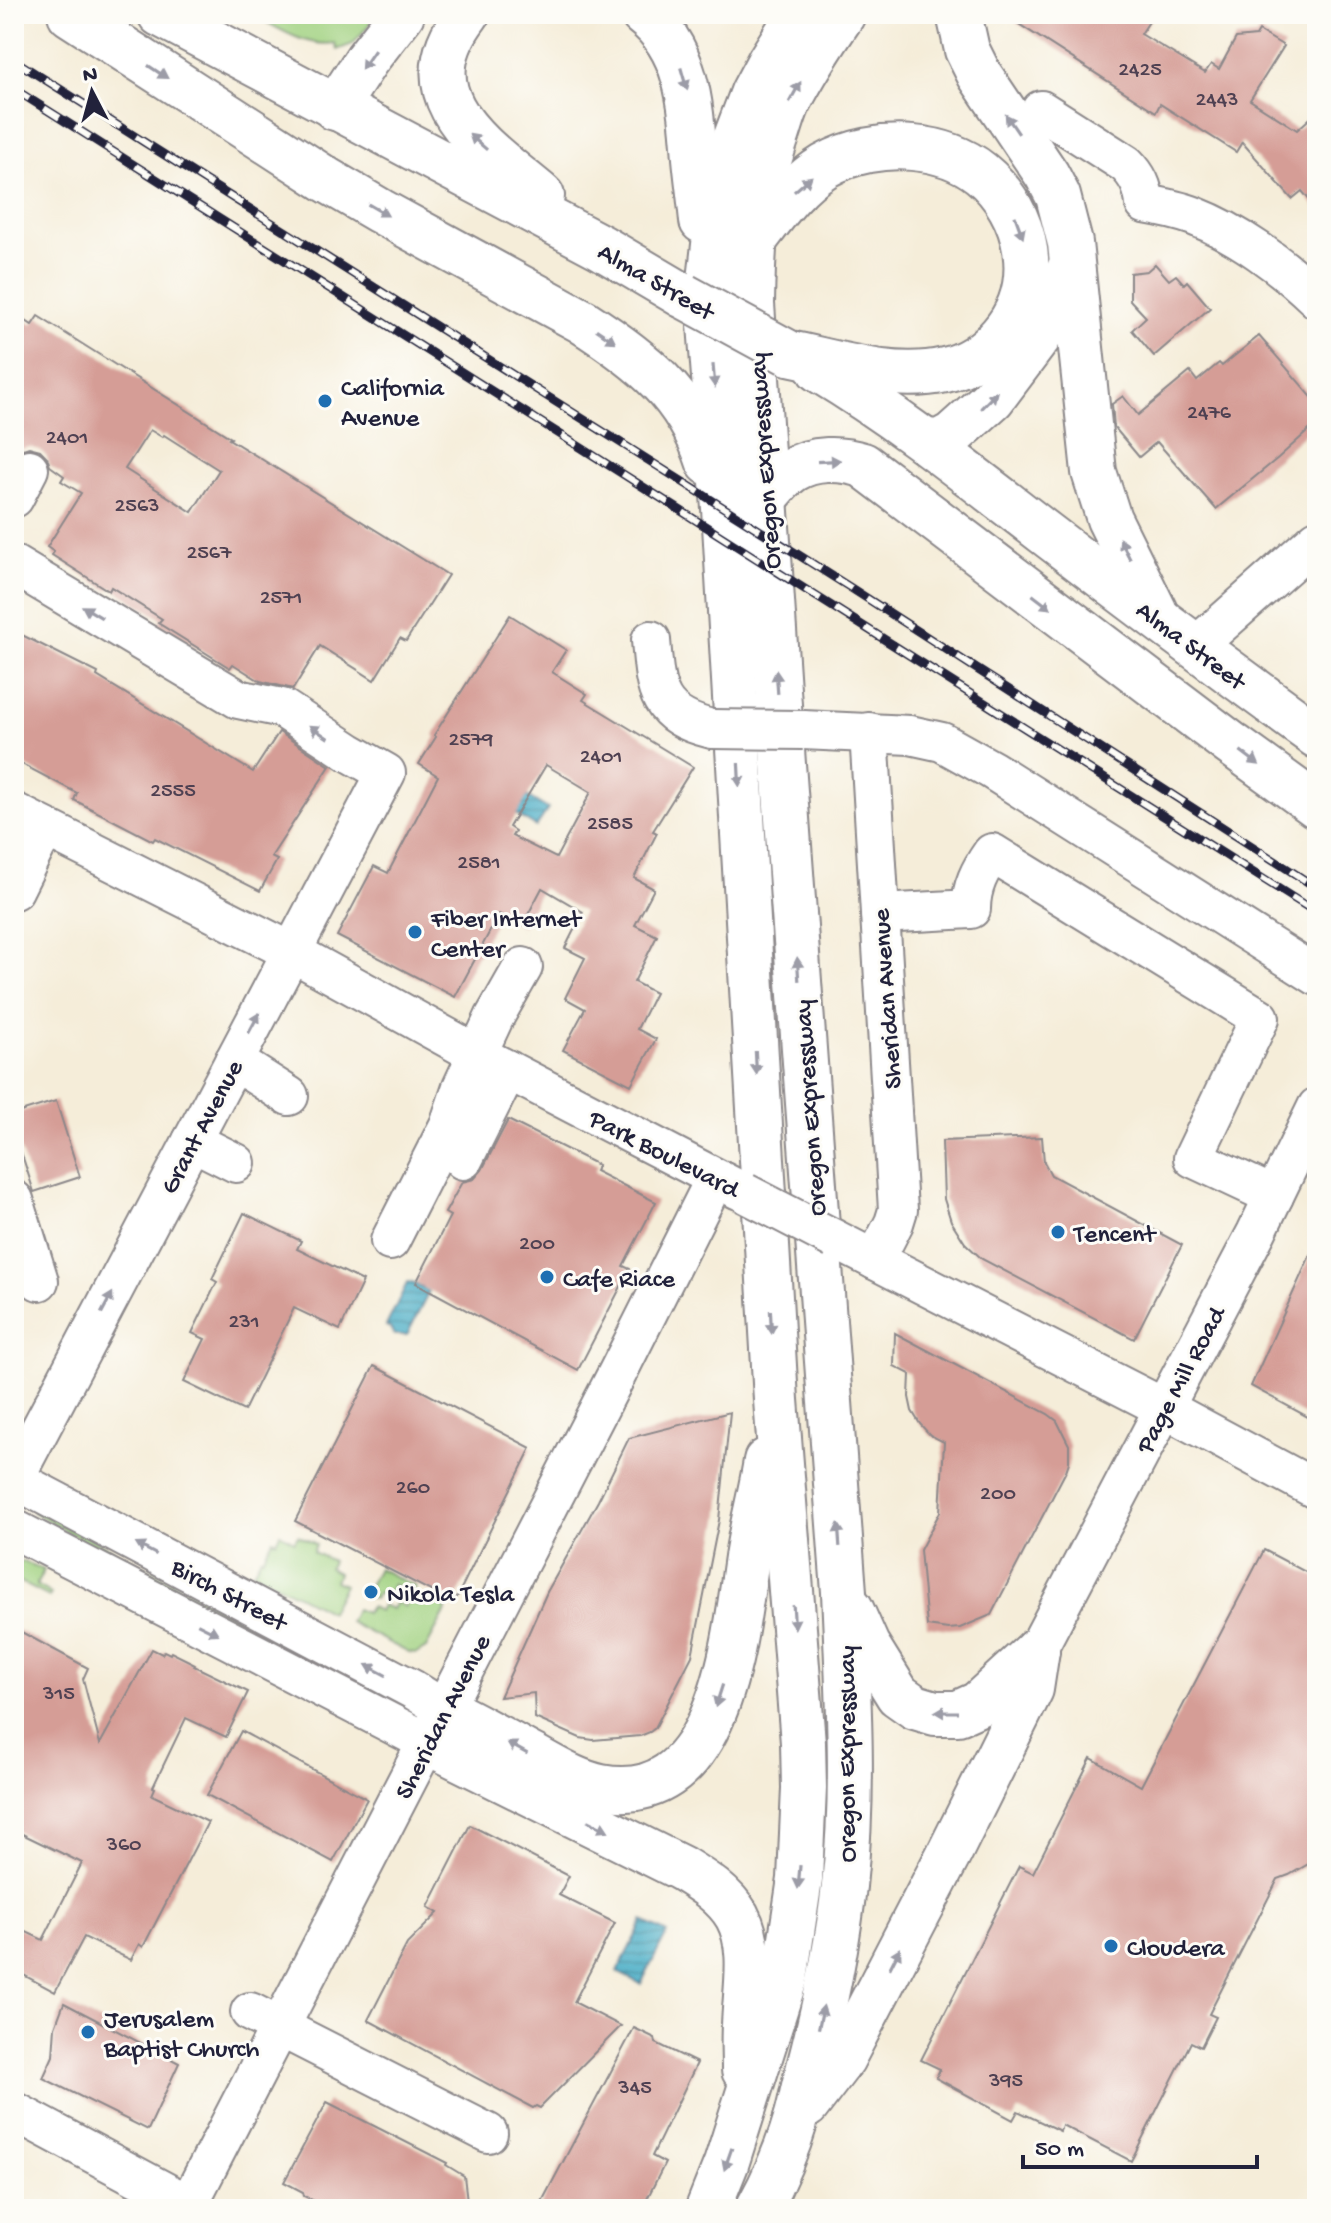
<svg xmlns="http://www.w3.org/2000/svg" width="1331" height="2223" font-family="'Gochi Hand',sans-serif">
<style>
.green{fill:#a0d180;stroke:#617a5e;stroke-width:2}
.water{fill:url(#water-rules);stroke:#346680;stroke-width:2}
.building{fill:#d59d96;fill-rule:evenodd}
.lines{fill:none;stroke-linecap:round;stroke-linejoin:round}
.minor-casing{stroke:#8c888a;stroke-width:42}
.major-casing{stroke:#8c888a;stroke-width:48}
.minor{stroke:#fff;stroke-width:38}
.major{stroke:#fff;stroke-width:44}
.rail-casing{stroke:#22223b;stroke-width:9}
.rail{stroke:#fdfcf7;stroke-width:6;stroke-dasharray:18;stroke-linecap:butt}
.minor-bridge-casing{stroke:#8c888a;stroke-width:42;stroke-linecap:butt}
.major-bridge-casing{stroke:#8c888a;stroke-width:48;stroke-linecap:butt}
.minor-bridge{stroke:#fff;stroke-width:38}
.major-bridge{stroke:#fff;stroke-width:44}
.oneway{fill:#9c9ca7}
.poi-dot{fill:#1f6fb2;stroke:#fdfcf7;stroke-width:3}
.labels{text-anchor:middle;stroke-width:6;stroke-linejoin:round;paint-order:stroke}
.number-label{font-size:22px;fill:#4f4152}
.street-label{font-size:26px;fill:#22223b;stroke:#fdfcf7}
.poi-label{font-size:26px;fill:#22223b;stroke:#fdfcf7;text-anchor:start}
</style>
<defs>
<pattern id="water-rules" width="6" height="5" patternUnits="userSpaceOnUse" patternTransform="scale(2)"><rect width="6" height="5" fill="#45abc5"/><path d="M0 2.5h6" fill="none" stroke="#398ba1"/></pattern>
</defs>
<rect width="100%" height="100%" fill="#fdfcf7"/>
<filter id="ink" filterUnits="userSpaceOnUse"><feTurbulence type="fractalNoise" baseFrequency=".0125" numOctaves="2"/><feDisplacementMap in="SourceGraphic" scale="16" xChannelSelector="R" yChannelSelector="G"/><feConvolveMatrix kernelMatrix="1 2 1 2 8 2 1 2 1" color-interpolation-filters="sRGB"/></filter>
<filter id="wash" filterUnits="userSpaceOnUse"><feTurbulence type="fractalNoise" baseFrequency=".006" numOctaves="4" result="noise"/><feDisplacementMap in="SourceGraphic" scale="32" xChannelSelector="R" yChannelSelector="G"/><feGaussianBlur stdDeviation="1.8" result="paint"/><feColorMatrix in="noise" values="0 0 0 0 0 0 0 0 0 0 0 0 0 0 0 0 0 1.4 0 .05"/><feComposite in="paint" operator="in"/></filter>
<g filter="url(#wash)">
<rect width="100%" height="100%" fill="#f5edd9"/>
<g class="green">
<path d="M251,14h127l-25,30 -16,6 -2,-7c-30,5 -58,-16 -84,-29z"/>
<path d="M34,1508l370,198 1,4 -160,-77 -212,-121z"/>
<path d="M280,1533l14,8 4,-6 18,9 -3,8 19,9 -3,7 9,5 -3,8 9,4 -14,27 -77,-40 8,-15 2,1 10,-19 3,2z"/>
<path d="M17,1562h7l20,8 -8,15 15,9 -2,3 -35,-18v-16z"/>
<path d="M378,1568l38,19 -4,6 -19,-9 -6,13 -10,-4 -3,6 -10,-4z"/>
<path d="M422,1599l23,8 1,4 -20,37 -10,6 -7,-1 -60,-31 7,-13 9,4 5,-6 9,4 3,-6 10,4 4,-7 9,5 4,-6 9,4z"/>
</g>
<g class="water">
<path d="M512,787l36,22 -12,18 -36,-23z"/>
<path d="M411,1282l18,10 -22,43h-13l-4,-7 -4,-2 21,-43z"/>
<path d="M643,1921l24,12 -26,51 -24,-12z"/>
</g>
<g id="blocks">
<g class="building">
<path d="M1003,14h151l-13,20 64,39 6,-9 8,5 17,-31 20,-2 3,-5 25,15 -34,54 47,30 20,-18v97l-15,-18 -10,8 -50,-57 -6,10 -76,-48 -4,8z"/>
<path d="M1155,264l14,16 7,-5 8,9 3,-3 23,27 -56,48 -22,-26 14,-13 -16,-17v-27l17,-2z"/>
<path d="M14,313l18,12 6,-9 193,122 -2,1 219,136 -42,66 -6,-3 -26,42 -54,-34 -27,43 -33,-8 -27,-17 -3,4 -72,-45 4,-4 -51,-32 -2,4 -57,-36 2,-3 -7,-5 34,-54 -20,-12 3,-5 -14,-10 -3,-9 -7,-7 -11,-3 -6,2 -9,-6zM150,430l12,7 2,-2 55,35 -27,42 -67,-43z"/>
<path d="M1259,336l58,67v20l-39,35 -62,51 -59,-67 -18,15 -25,-30 -2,-23 11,-8 15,19 52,-43 7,9 22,-18 3,3z"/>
<path d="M510,615l56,35 -14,22 35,22 -4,6 110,67 -40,64 4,2 -23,45 20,11 -19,36 22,11 -23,46 21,11 -18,36 19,10 -25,46 -68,-35 22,-41 -20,-11 20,-40 -20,-10 18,-36 -41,-24 -20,38 -23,-12 -44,83 -118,-61 37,-70 14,7 50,-97 -19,-12 17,-27 -2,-2zM546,765l45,27 -35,66 -44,-22 3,-5 -6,-4z"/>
<path d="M14,631l84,42 -1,3 156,96 26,-40 51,34 -59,91 6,3 -17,31 -105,-53 -2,3 -79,-41 3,-7 -63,-33z"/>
<path d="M56,1101l24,76 -46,15 -20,-62v-16z"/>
<path d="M508,1120l90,45 -3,6 61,31 -33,64 7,3 -52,101 -162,-87 34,-67 -5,-3 17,-31 12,-3 8,-9z"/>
<path d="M1042,1137l2,25 7,13 131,70 -48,94 -152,-80 -17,-16 -14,-22 -7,-22 -2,-58z"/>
<path d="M244,1213l57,28 -4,8 66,32 -23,49 -46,-22 -50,103 -60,-29 21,-43 -13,-6 25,-51 -5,-3z"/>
<path d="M1317,1240v182l-66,-36z"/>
<path d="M895,1333l153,81 9,7 12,24v17l-3,9 -75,144 -31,13 -12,1 -21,-3 -7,-76 20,-38 4,-70 -14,-7 -10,-11 -8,-13 -3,-14 1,-23 -16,-8z"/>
<path d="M374,1366l157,82 -77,155 -159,-82z"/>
<path d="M730,1412l-11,108 -27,136 -37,72 -5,4 -10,4 -47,4 -13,-2 -45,-20 -1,-25 -34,4 47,-105 51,-91 31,-63z"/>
<path d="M1264,1550l53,28v281l-28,16 -11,4 -69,135 7,3 -15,30 -10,-5 -60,119 -69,-36 -2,6 -42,-20 -5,9 -77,-42 4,-9 -19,-9 98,-194 14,7 58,-115 50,28z"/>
<path d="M14,1628l74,40 -5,11 17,65 52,-95 10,5 2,-3 6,3 1,-2 24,12 -1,2 54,26 -22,45 -40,-19 -33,69 2,1 -3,7 56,27 -65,125 -4,-3 -8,16 -47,-23 -29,55 -41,-22v-44l29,14 39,-77 -68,-33z"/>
<path d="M241,1731l126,68 -34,63 -126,-67z"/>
<path d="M470,1825l99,51 -10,19 56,28 -41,79 47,24 -81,82 -4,-2 -3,2 -165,-88 39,-76 31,-31 -10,-6z"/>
<path d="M64,2003l115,60 -31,67 -105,-52 10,-22 2,-29z"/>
<path d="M634,2028l21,10 1,5 41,20 -45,93 13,7 -23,46h-104z"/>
<path d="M327,2102l120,61 -1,2 18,11 4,33h-138l-26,-13 -1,-4 -19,-10z"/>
</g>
</g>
</g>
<g filter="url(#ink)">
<use href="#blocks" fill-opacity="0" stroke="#8c888a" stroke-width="2"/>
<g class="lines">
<g class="minor-casing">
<g id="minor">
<path d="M1041,110l85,54c12,12 17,23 19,40 17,3 33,6 49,12 44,17 89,50 123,83"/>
<path d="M14,498l15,-29"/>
<path d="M14,565l224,134 44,9 67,44 37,21 -372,706"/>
<path d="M651,640c4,50 5,76 61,89"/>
<path d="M1195,647l122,-108"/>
<path d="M803,730l107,5 32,7 50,28 325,206"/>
<path d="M869,732l29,478 -4,13 -19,37"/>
<path d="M14,812l278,140 185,102 262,136"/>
<path d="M14,890l31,-62"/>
<path d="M880,914l91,-5c0,-22 9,-39 21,-56l268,165 -67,140 81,38"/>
<path d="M234,1061l55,35"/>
<path d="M192,1141l44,22"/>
<path d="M463,1160l45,-90"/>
<path d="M14,1200l25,81"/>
<path d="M834,1239l330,169 153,82"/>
<path d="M390,1241l59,-116 13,-38 32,-69 29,-51"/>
<path d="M14,1479l398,210 32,20"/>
<path d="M14,1529l413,213"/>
<path d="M1037,1650l219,-417 61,-126"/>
<path d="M250,2012l238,121"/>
<path d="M14,2111l183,98"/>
<path d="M186,2209l433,-839 96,-191"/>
</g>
</g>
<g class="major-casing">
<g id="major">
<path d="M70,14l257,166 53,31 202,110c59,38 105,73 127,142"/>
<path d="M160,14l441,233 83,49"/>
<path d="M467,14c-64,84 17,133 75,182"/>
<path d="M643,14c45,34 48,92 52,144 2,21 5,42 7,63"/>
<path d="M959,14l8,36 12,24 68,101 11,21 12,47 24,229 15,47 46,93"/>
<path d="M335,108l32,-49 35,-45"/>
<path d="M754,241c21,-27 41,-57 71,-75 26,-15 59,-21 88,-18 24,2 49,10 68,25 48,39 63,113 20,162 -14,16 -34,30 -56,35 -51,12 -106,-7 -156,-17"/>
<path d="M819,370c80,48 152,106 226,163 90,69 181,137 272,203"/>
<path d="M927,442l14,-1 11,-6 40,-36 46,-61 27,-44 4,-24"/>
<path d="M765,498c9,-9 17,-21 28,-28 20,-13 48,-12 70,-5l367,278 87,63"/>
<path d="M851,1609l16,36 31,50 17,12 20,6h23l20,-9 59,-54"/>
<path d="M444,1709c29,15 57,30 86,46 23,12 45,27 71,32 120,23 134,-149 146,-230 5,-32 14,-64 19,-96"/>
<path d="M427,1742l254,126c21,13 43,26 56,48 18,33 8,74 7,110 -1,15 0,30 0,44"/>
<path d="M807,2105l36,-47 107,-206 81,-163 6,-39"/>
<path d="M708,2209l18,-45 59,-186 15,-99 4,-91 -1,-45 -27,-343 -52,-892 -16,-210 12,-106 8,-34 25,-66 16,-30 30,-48"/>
<path d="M758,2209c16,-29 29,-59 38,-90 5,-16 7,-32 12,-48 16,-61 29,-122 36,-185 11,-98 4,-196 0,-294l-61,-828 -31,-460c1,-61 3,-106 24,-165 4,-11 7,-24 12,-35 16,-31 35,-61 55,-90"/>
</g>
</g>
<use href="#minor" class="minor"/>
<use href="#major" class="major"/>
<g class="rail-casing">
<g id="rail">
<path d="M14,60l837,528 466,300"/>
<path d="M14,89l1303,824"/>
</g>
</g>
<use href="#rail" class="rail"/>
<g class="minor-bridge-casing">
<g id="minor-bridge">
<path d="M712,729l91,1"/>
<path d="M745,1193l89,46"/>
</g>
</g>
<g class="major-bridge-casing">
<path id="major-bridge" d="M684,296l105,57"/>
</g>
<use href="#minor-bridge" class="minor-bridge"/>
<use href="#major-bridge" class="major-bridge"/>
</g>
<defs><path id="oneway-solid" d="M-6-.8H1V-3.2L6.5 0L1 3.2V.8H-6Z" transform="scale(2)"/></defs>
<g class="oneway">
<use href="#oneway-solid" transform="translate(368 60) rotate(124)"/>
<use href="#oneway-solid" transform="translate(158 72) rotate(33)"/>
<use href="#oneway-solid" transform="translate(684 79) rotate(74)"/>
<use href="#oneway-solid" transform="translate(795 92) rotate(-61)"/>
<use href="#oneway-solid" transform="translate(1012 124) rotate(-124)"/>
<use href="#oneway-solid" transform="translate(478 142) rotate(-139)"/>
<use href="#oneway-solid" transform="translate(803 184) rotate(-41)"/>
<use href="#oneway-solid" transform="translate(378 210) rotate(30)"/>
<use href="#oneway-solid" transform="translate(1019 227) rotate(70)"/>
<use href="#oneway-solid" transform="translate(606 336) rotate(34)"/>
<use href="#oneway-solid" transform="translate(714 376) rotate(85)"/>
<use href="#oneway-solid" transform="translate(989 400) rotate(-46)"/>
<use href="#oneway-solid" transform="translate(829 461) rotate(-3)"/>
<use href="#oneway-solid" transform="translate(1125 549) rotate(-116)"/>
<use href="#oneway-solid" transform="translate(1042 602) rotate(37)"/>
<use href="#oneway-solid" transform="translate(92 612) rotate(-149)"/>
<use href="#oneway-solid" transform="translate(777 682) rotate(-94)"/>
<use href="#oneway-solid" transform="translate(319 732) rotate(-146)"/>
<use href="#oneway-solid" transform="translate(1250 758) rotate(37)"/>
<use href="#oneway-solid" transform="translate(739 775) rotate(87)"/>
<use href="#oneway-solid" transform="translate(798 969) rotate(-94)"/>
<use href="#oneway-solid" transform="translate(254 1023) rotate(-62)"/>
<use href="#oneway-solid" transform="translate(756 1063) rotate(87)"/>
<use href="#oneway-solid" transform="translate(107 1303) rotate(-62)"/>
<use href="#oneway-solid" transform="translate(771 1322) rotate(87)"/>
<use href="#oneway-solid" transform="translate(839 1535) rotate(-94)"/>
<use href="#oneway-solid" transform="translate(146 1549) rotate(-152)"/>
<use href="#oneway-solid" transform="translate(794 1617) rotate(86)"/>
<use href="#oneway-solid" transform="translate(208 1629) rotate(27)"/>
<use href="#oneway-solid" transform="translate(376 1670) rotate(-152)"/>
<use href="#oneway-solid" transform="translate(719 1696) rotate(108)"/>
<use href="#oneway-solid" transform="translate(946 1712) rotate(180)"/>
<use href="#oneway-solid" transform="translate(517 1748) rotate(-151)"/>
<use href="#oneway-solid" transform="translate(598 1826) rotate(26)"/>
<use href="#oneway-solid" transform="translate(799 1877) rotate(95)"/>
<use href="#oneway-solid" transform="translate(895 1958) rotate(-63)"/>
<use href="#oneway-solid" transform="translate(821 2017) rotate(-78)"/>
<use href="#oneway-solid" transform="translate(728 2159) rotate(109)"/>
</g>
</g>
<g class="poi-dot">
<circle cx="325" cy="401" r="8"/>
<circle cx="415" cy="932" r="8"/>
<circle cx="1058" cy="1232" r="8"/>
<circle cx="547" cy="1277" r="8"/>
<circle cx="371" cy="1592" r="8"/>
<circle cx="1111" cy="1946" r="8"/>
<circle cx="88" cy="2032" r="8"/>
</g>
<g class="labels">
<g class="number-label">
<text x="1140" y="75">2425</text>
<text x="1217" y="105">2443</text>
<text x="1209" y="418">2476</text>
<text x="67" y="443">2401</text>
<text x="137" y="511">2563</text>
<text x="209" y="558">2567</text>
<text x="281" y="603">2571</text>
<text x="471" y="745">2579</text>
<text x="601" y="762">2401</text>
<text x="173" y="796">2555</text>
<text x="610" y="829">2585</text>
<text x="479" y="868">2581</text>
<text x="537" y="1249">200</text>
<text x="244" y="1327">231</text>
<text x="413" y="1493">260</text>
<text x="998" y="1499">200</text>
<text x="59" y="1699">315</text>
<text x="124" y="1850">360</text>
<text x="1006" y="2086">395</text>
<text x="635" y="2093">345</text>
</g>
<g class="street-label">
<text transform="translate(657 280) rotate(30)" y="9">Alma Street</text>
<text transform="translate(763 461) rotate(-94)" y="9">Oregon Expressway</text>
<text transform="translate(1192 644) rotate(37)" y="9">Alma Street</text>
<text transform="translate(885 999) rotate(-94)" y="9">Sheridan Avenue</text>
<text transform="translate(808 1108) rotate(-94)" y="9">Oregon Expressway</text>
<text transform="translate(200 1126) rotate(-62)" y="9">Grant Avenue</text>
<text transform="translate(665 1152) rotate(27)" y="9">Park Boulevard</text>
<text transform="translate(1179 1379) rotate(-62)" y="9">Page Mill Road</text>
<text transform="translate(230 1593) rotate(28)" y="9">Birch Street</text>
<text transform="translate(441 1716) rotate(-63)" y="9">Sheridan Avenue</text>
<text transform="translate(845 1754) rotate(-90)" y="9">Oregon Expressway</text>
</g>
<g class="poi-label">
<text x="341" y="395">California<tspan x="341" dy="30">Avenue</tspan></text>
<text x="431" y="926">Fiber Internet<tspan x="431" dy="30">Center</tspan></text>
<text x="1074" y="1241">Tencent</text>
<text x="563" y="1286">Cafe Riace</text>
<text x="387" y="1601">Nikola Tesla</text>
<text x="1127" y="1955">Cloudera</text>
<text x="104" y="2026">Jerusalem<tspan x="104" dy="30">Baptist Church</tspan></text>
</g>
</g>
<rect width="1331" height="2223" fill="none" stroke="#fdfcf7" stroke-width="48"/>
<g transform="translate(92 92) rotate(354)" stroke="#fdfcf7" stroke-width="6" paint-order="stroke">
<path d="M0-6L14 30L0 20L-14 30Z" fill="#22223b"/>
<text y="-12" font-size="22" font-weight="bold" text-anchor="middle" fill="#22223b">N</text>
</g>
<path d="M1023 2155v12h234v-12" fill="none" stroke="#22223b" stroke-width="4"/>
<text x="1035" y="2155" font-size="24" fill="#22223b" stroke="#fdfcf7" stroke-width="6" paint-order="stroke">50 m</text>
</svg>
